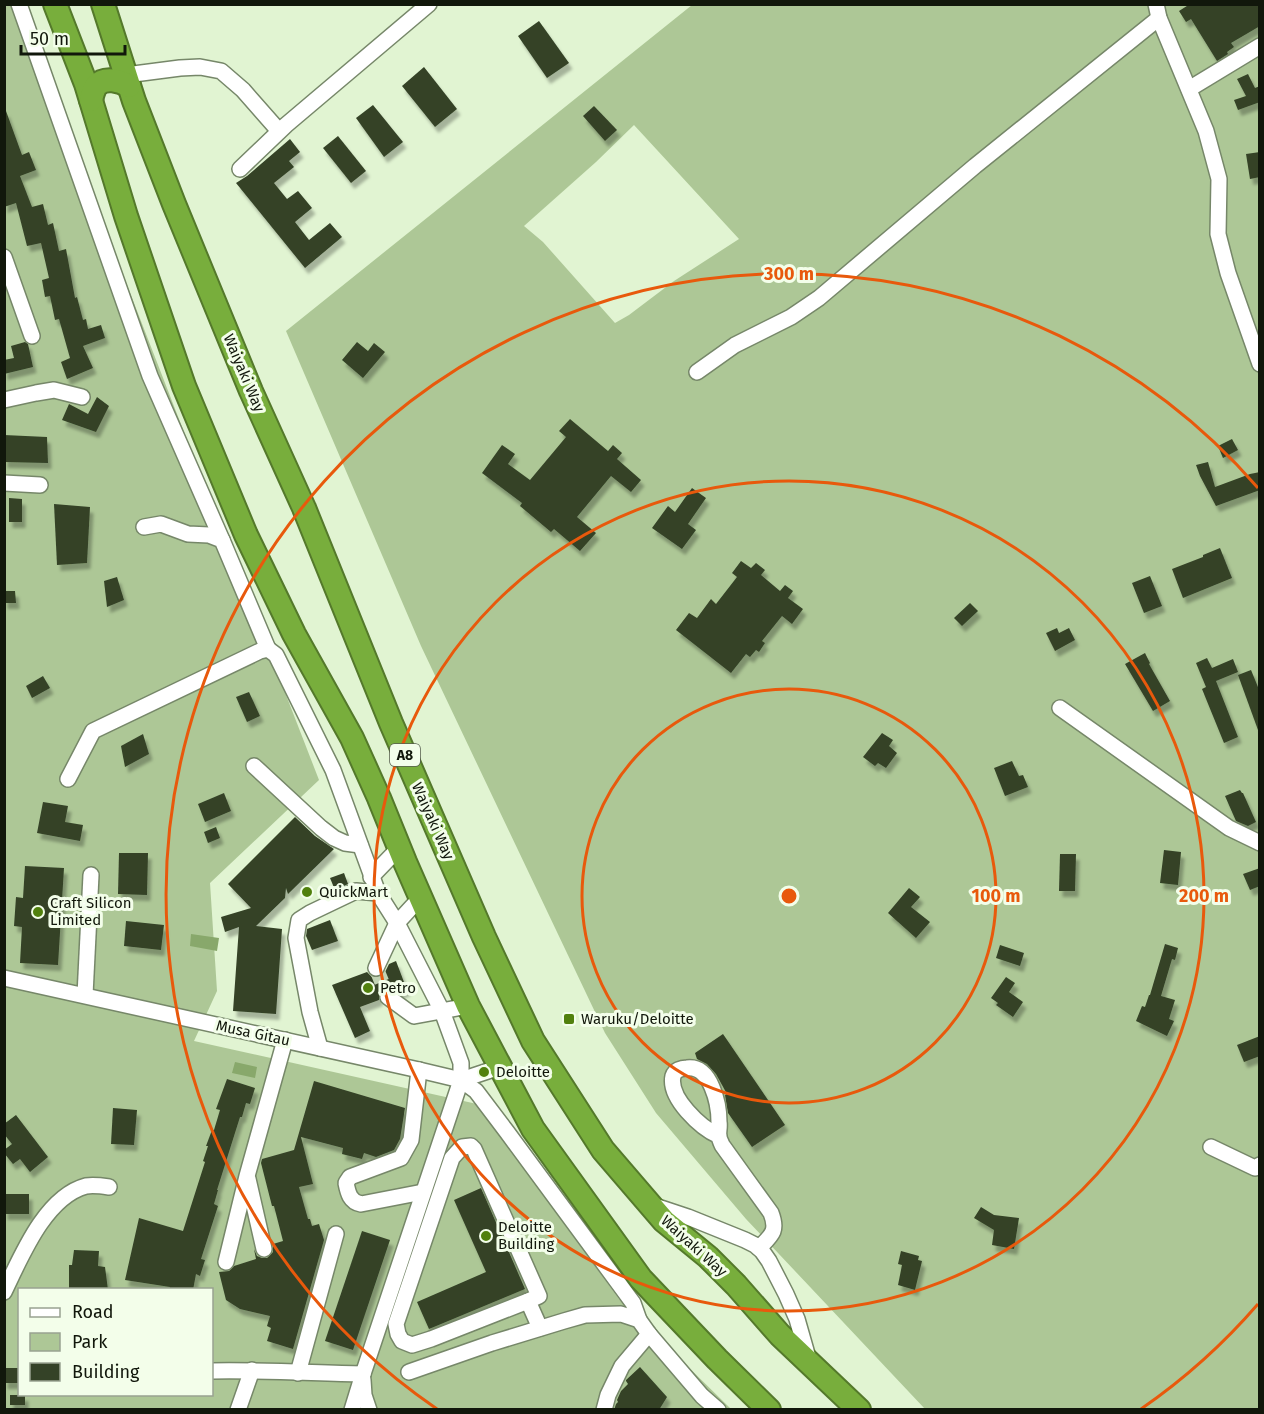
<svg xmlns="http://www.w3.org/2000/svg" width="1264" height="1414" font-family="'Fira Sans',sans-serif">
<style>
.green{fill:#adc796;fill-rule:evenodd}
.water{fill:#88a86b}
.building{fill:#344227;filter:url(#shadow)}
.lines{fill:none;stroke-linecap:round;stroke-linejoin:round}
.minor-tunnel{stroke:#c2d3b4;stroke-width:15;stroke-dasharray:15 8;stroke-linecap:butt}
.minor-casing{stroke:#768769;stroke-width:18}
.highway-casing{stroke:#54792b;stroke-width:26}
.minor{stroke:#fff;stroke-width:15}
.highway{stroke:#78ae3c;stroke-width:22}
.ring{fill:none;stroke:#e8590c;stroke-width:3}
.poi-dot{fill:#51800d;stroke:#f3feea;stroke-width:2}
.labels{text-anchor:middle;stroke-width:6;stroke-linejoin:round;paint-order:stroke}
.shield{fill:#f3feea;stroke:#555c4e;stroke-width:1.5}
.shield-label{font-size:14px;font-weight:bold;fill:#11170b}
.street-label{font-size:15px;fill:#11170b;stroke:#f3feea}
.poi-label{font-size:15px;fill:#11170b;stroke:#f3feea;text-anchor:start}
.centre{fill:#e8590c;stroke:#f3feea;stroke-width:3}
.ring-label{font-size:18px;text-anchor:middle;font-weight:bold;fill:#e8590c;stroke:#f3feea;stroke-width:6;stroke-linejoin:round;paint-order:stroke}
</style>
<defs>
<filter id="shadow"><feDropShadow dx="3.5" dy="6" stdDeviation="1.5" flood-color="#0004"/></filter>
</defs>
<rect width="100%" height="100%" fill="#e1f4d2"/>
<g class="green">
<path d="M18,4l301,776 -109,103 7,108 -23,50 283,63 142,195 112,110 -726,1 -1,-1405zM20,1290h192v104h-192z"/>
<path d="M692,5h567v1404h-334l-179,-190 -90,-106 -51,-80 -184,-387 -135,-315zM634,125l105,114 -65,42 -45,34 -14,8 -72,-81 -19,-16 72,-64z"/>
</g>
<g class="water">
<path d="M191,934l28,4 -2,13 -27,-5z"/>
<path d="M235,1062l22,5 -2,11 -23,-5z"/>
</g>
<g class="building">
<path d="M1190,4h70v22l-29,17 3,4 -7,5 1,2 -11,7 -26,-42 -5,3 -7,-11z"/>
<path d="M539,21l30,42 -22,15 -29,-42z"/>
<path d="M424,67l33,42 -22,18 -33,-41z"/>
<path d="M1248,74l7,14 5,-2v16l-22,8 -4,-10 12,-4 -9,-17z"/>
<path d="M373,105l30,37 -19,15 -28,-39z"/>
<path d="M594,106l23,24 -12,11 -22,-25z"/>
<path d="M4,111h2l16,44 7,-3 7,18 -16,6 12,31 11,-3 5,21 5,-2 6,28 7,-2 9,49 2,-1 6,23 3,-1 2,10 13,-4 4,13 -22,8 10,22 -26,11 -6,-17 9,-4 -11,-39 -4,1 -5,-24 -5,1 -3,-17 7,-2 -8,-35 -14,3 -11,-43 -12,4z"/>
<path d="M338,136l28,35 -15,12 -28,-35z"/>
<path d="M290,139l10,13 -11,9 5,6 -20,16 13,16 11,-8 14,17 -17,14 14,18 21,-17 12,14 -37,31 -69,-85 11,-7z"/>
<path d="M1260,152v25l-10,2 -4,-25z"/>
<path d="M25,342l3,2 5,23 -29,7v-14l10,-2 -3,-12z"/>
<path d="M357,342l11,9 6,-8 11,9 -22,26 -21,-18z"/>
<path d="M97,397l12,9 -13,26 -34,-12 7,-16 19,10z"/>
<path d="M570,419l38,32 5,-6 9,8 -5,6 24,21 -10,12 -20,-16 -34,41 19,16 -16,18 -26,-22 -3,3 -31,-26 2,-3 -40,-30 20,-28 13,9 -7,10 22,16 36,-43 -7,-6z"/>
<path d="M4,435l43,2 1,26 -44,-1z"/>
<path d="M1232,439l6,11 -15,8 -5,-12z"/>
<path d="M1208,462l7,25 35,-13 10,-2v18l-44,16 -16,-30 -4,-11z"/>
<path d="M692,488l14,10 -18,26 8,6 -14,19 -30,-21 16,-22 7,6z"/>
<path d="M9,498l13,1v23h-13z"/>
<path d="M54,504l36,3 -3,56 -30,2z"/>
<path d="M1220,548l12,30 -49,20 -11,-29 31,-12v-2z"/>
<path d="M741,561l10,7 5,-5 9,7 -4,5 19,16 5,-6 8,6 -5,7 15,11 -11,15 -10,-8 -20,25 3,2 -6,9 -3,-2 -6,7 -4,-3 -15,19 -55,-43 13,-17 8,5 14,-19 5,5 21,-27 -5,-4z"/>
<path d="M1150,576l12,30 -18,7 -12,-30z"/>
<path d="M117,577l7,23 -17,7 -3,-26z"/>
<path d="M4,591h11l1,12h-12z"/>
<path d="M970,603l8,8 -16,15 -8,-8z"/>
<path d="M1057,628l2,5 10,-5 6,12 -20,11 -9,-18z"/>
<path d="M1145,653l5,10 -1,1 21,37 -17,10 -28,-47z"/>
<path d="M1207,658l5,10 21,-9 5,13 -22,9 22,56 -14,6 -22,-54 4,-2 -10,-24z"/>
<path d="M1251,670l9,22v38h-2l-20,-55z"/>
<path d="M43,676l7,12 -18,10 -6,-12z"/>
<path d="M249,692l11,24 -13,6 -11,-25z"/>
<path d="M882,733l11,7 -4,6 8,7 -11,15 -8,-5 -3,3 -12,-9z"/>
<path d="M143,734l6,20 -24,13 -4,-21z"/>
<path d="M1012,761l7,15 4,-1 5,12 -23,9 -11,-28z"/>
<path d="M1240,790l2,3h1l13,29 -8,4 -12,-5 -11,-25z"/>
<path d="M224,793l7,18 -26,11 -7,-18z"/>
<path d="M43,802l25,4 -3,16 18,3 -3,16 -43,-8z"/>
<path d="M295,817l20,19 19,13 -46,45 -2,-6 -1,10 -29,28 26,3 -6,85 -43,-3 6,-84 -14,5 -4,-15 30,-9 -23,-24z"/>
<path d="M216,827l4,11 -12,5 -4,-11z"/>
<path d="M1164,850l17,2 -3,33 -18,-2z"/>
<path d="M119,853h29l-1,42 -29,-1z"/>
<path d="M1060,854h16l-1,37h-16z"/>
<path d="M25,866l39,2 -6,97 -38,-2 2,-36 -8,-1 2,-29 7,1z"/>
<path d="M1260,868v18l-10,4 -7,-16z"/>
<path d="M344,873l4,11 -13,6 -5,-12z"/>
<path d="M909,888l11,9 -9,10 19,15 -14,16 -28,-25z"/>
<path d="M330,920l8,21 -26,9 -6,-14 1,-7z"/>
<path d="M126,921l38,4 -3,25 -37,-4z"/>
<path d="M1165,944l13,4 -3,12 -3,-1 -11,37 14,4 -6,19 5,2 -7,15 -31,-15 6,-15 3,1 4,-12h1z"/>
<path d="M1000,945l24,8 -4,13 -24,-8z"/>
<path d="M396,961l11,29 -8,3 -9,-6 -5,1 -5,4 -1,8 -19,7 10,24 -15,7 -23,-53 35,-13 5,5 9,-1 4,-4 4,-8z"/>
<path d="M1006,977l9,6 -6,9 14,10 -10,15 -17,-12 2,-2 -7,-5z"/>
<path d="M723,1034l62,91 -33,22 -24,-34 -3,-18 2,-1 -11,-20 -9,-10 -10,-5 -2,-6z"/>
<path d="M1260,1036v20l-16,6 -7,-17z"/>
<path d="M227,1079l28,9 -5,16 -4,-1 -4,14h-2l-23,73h1l-4,14 4,2 -17,53 4,1 -5,16 -4,-2 -3,16h-24l1,-3 -45,-7 14,-62 44,13 22,-69 -2,-1 5,-15h-2l6,-16h2l6,-20 -4,-1z"/>
<path d="M314,1081l91,27 -5,31 -6,11 -18,7 -12,-4 -2,6 -20,-5 1,-6 -42,-11 12,47 -14,3 9,32h2l2,7 7,-2 5,16 -31,109 -26,-8 4,-13 -4,-2 3,-10 -30,-7 -14,-9 -7,-28 10,-1 5,-5 22,-7 -2,-10 3,7 5,2h5l6,-6v-8l10,-3 -9,-35h-2l-11,-43 1,-4 32,-9z"/>
<path d="M113,1108l24,2 -3,35 -23,-1z"/>
<path d="M16,1115l32,42 -18,15 -10,-13 -7,5 -9,-11v-3l8,-6 -8,-10v-10z"/>
<path d="M481,1188l44,101 -96,40 -12,-27 69,-30 -32,-72z"/>
<rect x="4" y="1194" width="25" height="20"/>
<path d="M981,1207l13,8 25,3 -5,31 -22,-4 2,-15 -20,-12z"/>
<path d="M362,1231l28,9 -37,110 -28,-9z"/>
<path d="M74,1250l25,1 -1,15 7,1 3,23h-39v-25h3z"/>
<path d="M901,1251l18,5 -1,4 4,1 -7,29 -17,-5 4,-20 -4,-1z"/>
<path d="M640,1367l27,30 -8,13h-45l2,-6 2,-2 -1,-2 4,-9 7,-7 -2,-3v-1z"/>
<path d="M5,1368h15v15h-16z"/>
<rect x="10" y="1395" width="15" height="10"/>
</g>
<g class="lines">
<path class="minor-tunnel" d="M376,968l12,29"/>
<g class="minor-casing">
<g id="minor">
<path d="M19,4l131,372 72,164"/>
<path d="M1156,4l3,14 47,113 13,48 -1,55 10,39 32,91"/>
<path d="M126,75l54,-7 20,-1 21,4 22,19 36,41"/>
<path d="M1189,89l71,-43"/>
<path d="M240,169l46,-44 143,-121"/>
<path d="M4,257l28,79"/>
<path d="M697,372l38,-27 56,-28 28,-19 156,-132 184,-148"/>
<path d="M4,400l32,-7 18,-3 28,7"/>
<path d="M4,483l36,2"/>
<path d="M144,527l17,-3 27,10 21,1 13,5 46,109"/>
<path d="M1060,708l169,120 31,15"/>
<path d="M254,766l67,62 13,10 11,5 15,2"/>
<path d="M68,779l25,-48 167,-80 8,-2 8,6 57,115 45,123"/>
<path d="M371,877l29,-30"/>
<path d="M376,968l21,-45 24,-26"/>
<path d="M4,978l415,92 42,10 39,-13"/>
<path d="M85,995l6,-120"/>
<path d="M388,997l26,19 54,-10"/>
<path d="M419,1070l-8,70 -10,18 -51,19 -4,6c2,10 4,19 15,21l62,-12"/>
<path d="M461,1080l15,11 31,41 126,171 6,17"/>
<path d="M719,1136c-18,-8 -51,-38 -46,-60 2,-6 8,-8 14,-8 24,-3 32,36 32,54 1,5 -1,10 0,14 0,3 2,6 3,9l49,68c7,18 1,22 -12,35"/>
<path d="M471,1146l3,3 65,147 -11,5 -97,38 -19,6 -10,-4 -4,-7 -2,-10 56,-166 10,-11z"/>
<path d="M1211,1147l44,21 5,-3"/>
<path d="M248,1179l16,70"/>
<path d="M649,1204l39,13 57,23 10,5 7,6 7,10 17,33 11,25 12,42"/>
<path d="M226,1262l21,-86 38,-136"/>
<path d="M4,1292c17,-35 41,-95 82,-106 7,-1 16,0 23,1"/>
<path d="M528,1301l12,27"/>
<path d="M212,1371c50,-1 100,2 151,3l98,-294v-17l-19,-52 -45,-88 -19,-30 -22,-2 -46,22 -11,7 -3,18 14,74 10,36"/>
<path d="M409,1372l83,-29 72,-22 21,-6 36,-1 18,6 10,14 53,62 16,14"/>
<path d="M298,1373l38,-139"/>
<path d="M363,1380l1,15 5,15"/>
<path d="M238,1410l14,-40"/>
<path d="M352,1410l11,-36"/>
<path d="M604,1410l4,-15 14,-29 27,-32"/>
</g>
</g>
<g class="highway-casing">
<g id="highway">
<path d="M55,4l31,80 40,132 58,170 62,149 48,99 58,104 27,60 26,64 63,144 65,123 108,150 76,80 52,51"/>
<path d="M103,4l31,97 40,103 77,187 53,117 87,215 93,214 49,104 70,109 61,71 44,36 28,28 44,50 79,75"/>
<path d="M91,100c1,-4 3,-11 5,-14 9,-10 24,-5 33,0"/>
</g>
</g>
<use href="#minor" class="minor"/>
<use href="#highway" class="highway"/>
</g>
<g class="ring">
<circle cx="789" cy="896" r="207"/>
<circle cx="789" cy="896" r="415"/>
<path d="M1258 1304A622 622 0 0 1 1141 1409M437 1409A622 622 0 1 1 1258 488"/>
</g>
<g class="poi-dot">
<circle cx="307" cy="892" r="6"/>
<circle cx="38" cy="912" r="6"/>
<circle cx="368" cy="988" r="6"/>
<rect x="563" y="1013" width="12" height="12" rx="3"/>
<circle cx="484" cy="1072" r="6"/>
<circle cx="486" cy="1236" r="6"/>
</g>
<g class="labels">
<rect class="shield" x="390" y="744" width="30" height="22" rx="4.5"/>
<g class="shield-label">
<text x="405" y="760">A8</text>
</g>
<g class="street-label">
<text transform="translate(244 373) rotate(67)" y="5">Waiyaki Way</text>
<text transform="translate(433 821) rotate(66)" y="5">Waiyaki Way</text>
<text transform="translate(253 1033) rotate(12)" y="5">Musa Gitau</text>
<text transform="translate(694 1246) rotate(42)" y="5">Waiyaki Way</text>
</g>
<g class="poi-label">
<text x="319" y="897">QuickMart</text>
<text x="50" y="908">Craft Silicon<tspan x="50" dy="17">Limited</tspan></text>
<text x="380" y="993">Petro</text>
<text x="581" y="1024">Waruku/Deloitte</text>
<text x="496" y="1077">Deloitte</text>
<text x="498" y="1232">Deloitte<tspan x="498" dy="17">Building</tspan></text>
</g>
</g>
<circle cx="789" cy="896" r="9" class="centre"/>
<g class="ring-label">
<text x="789" y="280">300 m</text>
<text x="996" y="902">100 m</text>
<text x="1204" y="902">200 m</text>
</g>
<rect width="1264" height="1414" fill="none" stroke="#11170b" stroke-width="12"/>
<rect x="18" y="1288" width="195" height="108" fill="#f3feea" stroke="#99a291" stroke-width="1.5"/>
<rect x="30" y="1308" width="30" height="9" fill="#ffffff" stroke="#99a291" stroke-width="1.5"/>
<text x="72" y="1318" font-size="18" fill="#11170b">Road</text>
<rect x="30" y="1333" width="30" height="18" fill="#adc796" stroke="#99a291" stroke-width="1.5"/>
<text x="72" y="1348" font-size="18" fill="#11170b">Park</text>
<rect x="30" y="1363" width="30" height="18" fill="#344227" stroke="#99a291" stroke-width="1.5"/>
<text x="72" y="1378" font-size="18" fill="#11170b">Building</text>
<path d="M21 45v9h104v-9" fill="none" stroke="#11170b" stroke-width="3"/>
<text x="30" y="45" font-size="18" fill="#11170b" stroke="#f3feea" stroke-width="4.5" paint-order="stroke">50 m</text>
</svg>
